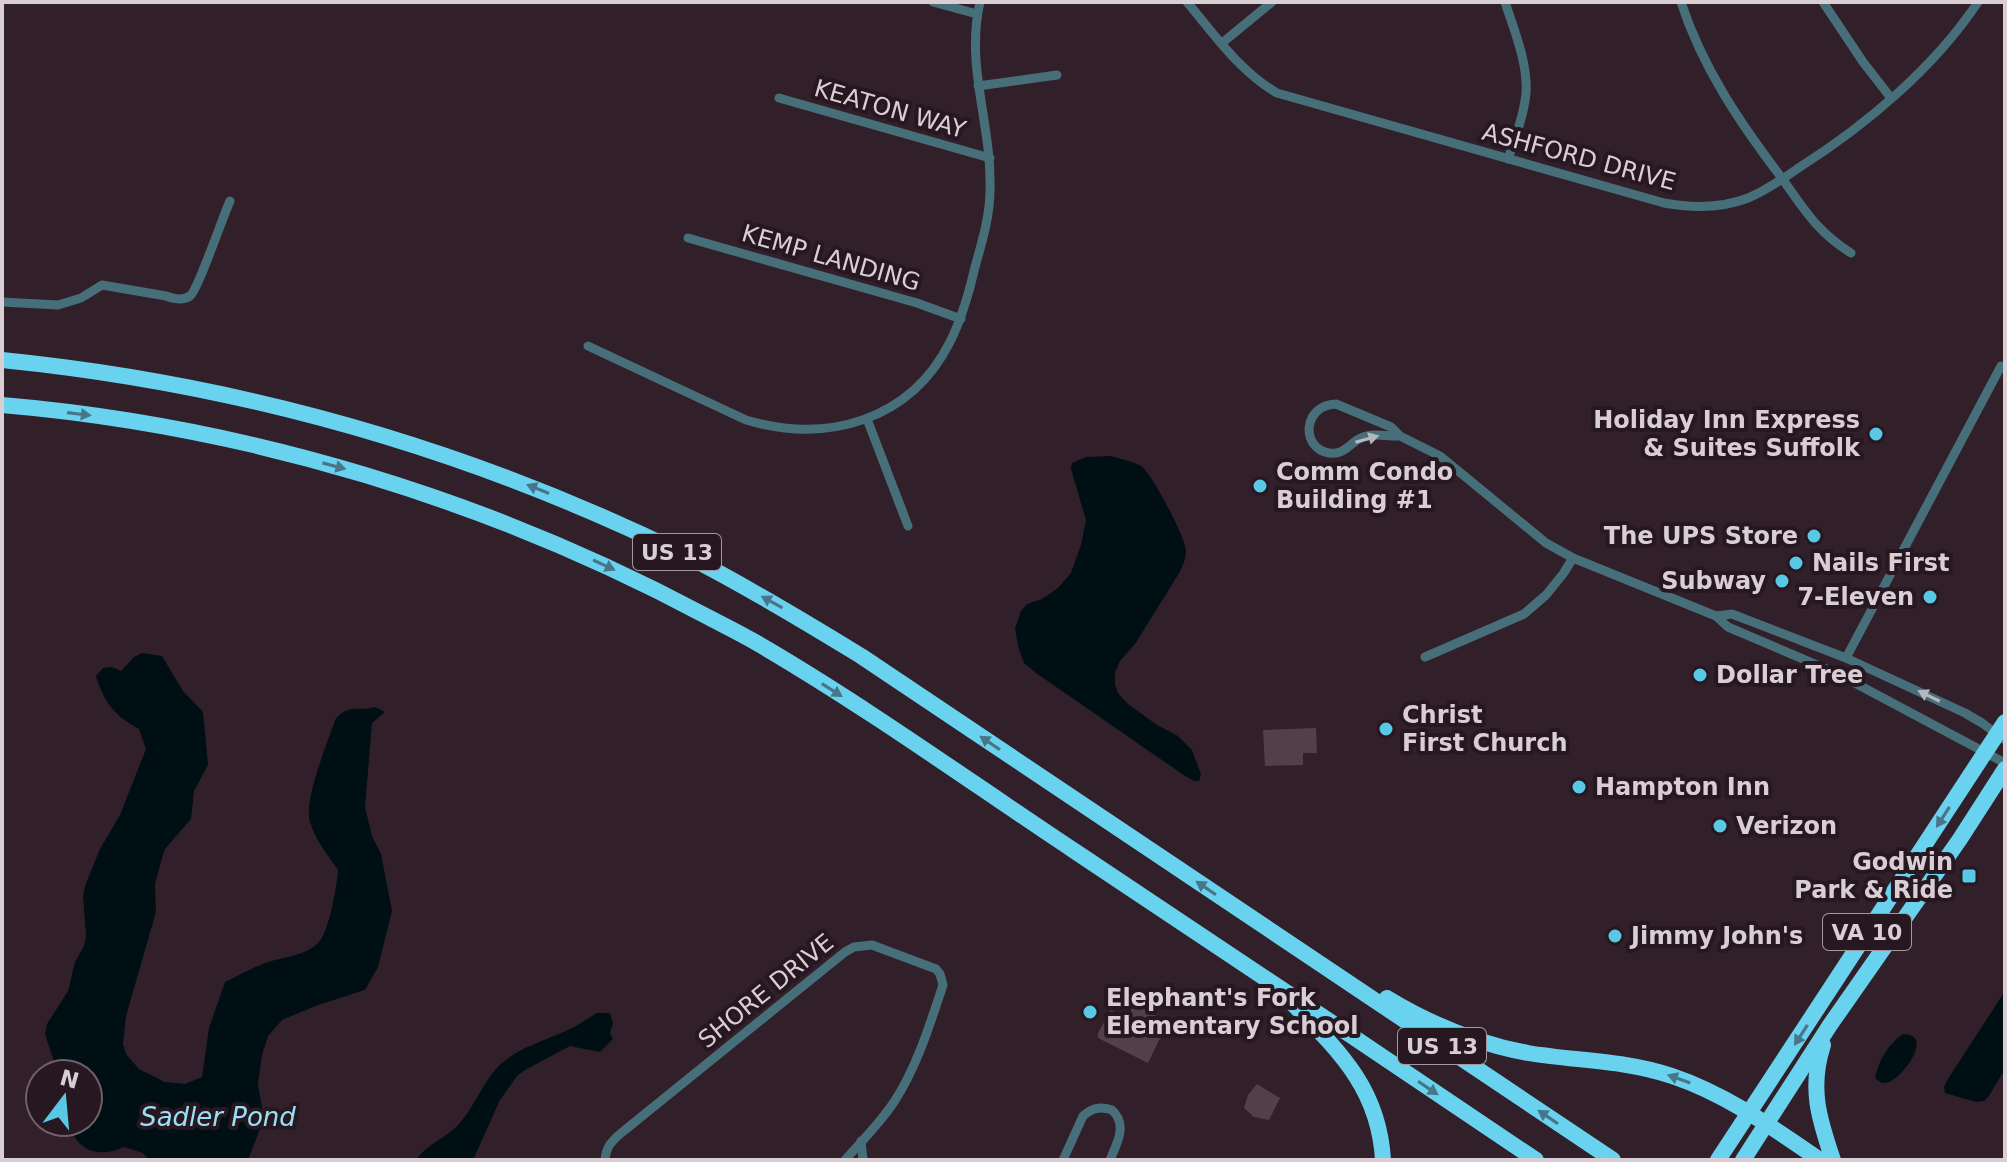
<svg xmlns="http://www.w3.org/2000/svg" width="2007" height="1162" font-family="'DejaVu Sans',sans-serif">
<style>
.green{fill:#514049}
.water{fill:#000f14}
.lines{fill:none;stroke-linecap:round;stroke-linejoin:round}
.street{stroke:#476f7a;stroke-width:9}
.highway{stroke:#69d3ef;stroke-width:16}
.oneway{fill:#487588}
.oneway2{fill:#b5b6be}
.poi-dot{fill:#59c8e5;stroke:#271721;stroke-width:3}
.labels{text-anchor:middle;stroke-width:8;stroke-linejoin:round;paint-order:stroke}
.shield{fill:#271721;stroke:#a4979f;stroke-width:2}
.shield-label{font-size:22px;font-weight:bold;fill:#daced5}
.street-label{font-size:24px;fill:#daced5;stroke:#271721}
.poi-label{font-size:24px;font-weight:bold;fill:#daced5;stroke:#271721;text-anchor:start}
.water-label{font-size:26px;font-style:italic;fill:#99e0f4;stroke:#271721}
</style>
<rect width="100%" height="100%" fill="#31202a"/>
<g class="green">
<path d="M1316,728l1,25h-14v12l-38,1 -2,-36z"/>
<path d="M1138,1003l29,21c1,6 -2,12 -8,16l-11,23 -50,-25v-5l13,-23 15,8 8,-13z"/>
<path d="M1257,1084l23,14 -11,22 -15,-3 -10,-9 4,-13z"/>
</g>
<g class="water">
<path d="M1111,456c9,3 22,5 30,10 10,6 45,72 45,85 0,8 -4,17 -8,24l-43,69 -15,17 -5,12v11l3,9 10,11 29,21 21,11 14,14 9,24 -2,7h-5l-9,-5 -149,-103 -12,-10 -6,-17 -3,-18 6,-17 6,-7 15,-5 16,-11 13,-15 10,-28 5,-25 -15,-51 1,-6 14,-6z"/>
<path d="M142,653l20,3 21,35 20,21 5,53 -14,26 -3,28 -26,30 -3,9 -7,26 1,28 -30,104 -3,28 3,10 13,15 26,13 20,2 17,-7 7,-49 16,-46c13,-6 27,-14 40,-19 17,-6 40,-7 53,-20 11,-10 19,-57 20,-73 -10,-15 -23,-30 -28,-48 -7,-21 18,-80 25,-102 13,-17 23,-8 40,-13l10,5 -13,11 -7,84 7,29 9,18 11,57 -14,56 -13,23 -47,15 -36,15 -14,16 -6,19 -4,29 6,35 -16,41h-99l-6,-7 -19,-6c-25,12 -49,4 -55,-25h19v-48h-30l-13,-40 2,-10 21,-33 7,-29 9,-16 2,-10 -3,-40 2,-10 15,-37 20,-34 26,-66 -7,-20c-24,-13 -35,-26 -43,-53l7,-8 9,-1 9,4 13,-14z"/>
<path d="M2005,991v78l-16,27 -5,5 -8,1 -31,-9 -1,-6 2,-5z"/>
<path d="M597,1013h13l3,10 -3,10 3,6 -13,13 -30,-6 -45,24 -8,6 -17,24 -27,60h-57c11,-16 30,-22 43,-36 17,-19 24,-44 43,-61 19,-17 46,-23 68,-34 9,-4 18,-11 27,-16z"/>
<path d="M1903,1034c33,0 -2,47 -17,49 -7,0 -7,-2 -11,-6 4,-17 14,-34 28,-43z"/>
</g>
<g class="lines">
<g class="street">
<path d="M933,2l44,12"/>
<path d="M1187,2c27,32 53,70 90,91l387,110c28,5 56,6 84,-5 18,-7 36,-20 52,-31 66,-42 134,-99 178,-165"/>
<path d="M1505,2c9,28 23,61 21,91 -2,22 -11,45 -18,66"/>
<path d="M1681,2c21,65 59,121 100,175 23,32 36,55 70,76"/>
<path d="M1823,2l40,60 28,36"/>
<path d="M1222,43l50,-41"/>
<path d="M978,86l79,-11"/>
<path d="M779,98l211,60"/>
<path d="M688,238l229,65 44,16"/>
<path d="M2,302l56,3 23,-7 21,-13 64,11c8,3 17,5 24,0 8,-6 33,-80 40,-95"/>
<path d="M588,346l158,74c81,24 164,1 204,-78 12,-24 19,-49 25,-75 7,-25 15,-51 15,-77 2,-66 -25,-123 -10,-188"/>
<path d="M867,419l41,107"/>
<path d="M1400,436c-15,1 -29,-5 -43,4 -10,7 -15,15 -28,13 -29,-5 -26,-48 7,-49l55,23 9,9 40,20 106,87 27,15 143,58 12,11 110,47 167,89"/>
<path d="M1716,616l16,-2 114,44 119,55 17,10 23,17"/>
<path d="M1425,657l99,-43 22,-19 17,-21 10,-16"/>
<path d="M1846,658l155,-292"/>
<path d="M861,1141l2,19"/>
<path d="M605,1160c1,-13 6,-18 15,-26l225,-182 9,-5 18,-2 64,24 4,5 3,11c-13,39 -26,82 -49,117 -14,21 -32,39 -49,58"/>
<path d="M1063,1160l20,-44c9,-8 17,-10 29,-6 16,15 5,33 -2,50"/>
</g>
<g class="highway">
<path d="M2,360c239,24 470,90 685,196 59,30 117,65 174,100l752,504"/>
<path d="M2,405c246,21 487,95 704,211 21,11 42,21 61,33 105,62 205,134 306,201 155,103 309,206 463,310"/>
<path d="M1387,998c43,26 91,46 141,55 48,8 97,7 144,23 54,18 101,52 148,84"/>
<path d="M1294,1005c47,48 85,85 89,155"/>
<path d="M1823,1045c-14,43 -4,74 10,115"/>
<path d="M1718,1160l287,-438"/>
<path d="M1743,1160l87,-135 130,-186 45,-70"/>
</g>
</g>
<defs><path id="oneway-solid" d="M-6-.8H1V-3.2L6.5 0L1 3.2V.8H-6Z" transform="scale(2)"/></defs>
<g class="oneway">
<use href="#oneway-solid" transform="translate(79 414) rotate(7)"/>
<use href="#oneway-solid" transform="translate(334 466) rotate(15)"/>
<use href="#oneway-solid" transform="translate(538 489) rotate(-158)"/>
<use href="#oneway-solid" transform="translate(604 565) rotate(25)"/>
<use href="#oneway-solid" transform="translate(772 602) rotate(-151)"/>
<use href="#oneway-solid" transform="translate(832 690) rotate(32)"/>
<use href="#oneway-solid" transform="translate(990 743) rotate(-146)"/>
<use href="#oneway-solid" transform="translate(1943 817) rotate(123)"/>
<use href="#oneway-solid" transform="translate(1206 888) rotate(-146)"/>
<use href="#oneway-solid" transform="translate(1801 1035) rotate(123)"/>
<use href="#oneway-solid" transform="translate(1679 1079) rotate(-160)"/>
<use href="#oneway-solid" transform="translate(1428 1088) rotate(34)"/>
<use href="#oneway-solid" transform="translate(1548 1117) rotate(-146)"/>
</g>
<g class="oneway2">
<use href="#oneway-solid" transform="translate(1367 439) rotate(-16)"/>
<use href="#oneway-solid" transform="translate(1929 696) rotate(-154)"/>
</g>
<g class="poi-dot">
<circle cx="1876" cy="434" r="8"/>
<circle cx="1260" cy="486" r="8"/>
<circle cx="1814" cy="536" r="8"/>
<circle cx="1796" cy="563" r="8"/>
<circle cx="1782" cy="581" r="8"/>
<circle cx="1930" cy="597" r="8"/>
<circle cx="1700" cy="675" r="8"/>
<circle cx="1386" cy="729" r="8"/>
<circle cx="1579" cy="787" r="8"/>
<circle cx="1720" cy="826" r="8"/>
<rect x="1961" y="868" width="16" height="16" rx="4"/>
<circle cx="1615" cy="936" r="8"/>
<circle cx="1090" cy="1012" r="8"/>
</g>
<g class="labels">
<g class="shield">
<rect x="633" y="534" width="88" height="36" rx="6"/>
<rect x="1823" y="914" width="88" height="36" rx="6"/>
<rect x="1398" y="1028" width="88" height="36" rx="6"/>
</g>
<g class="shield-label">
<text x="677" y="560">US 13</text>
<text x="1867" y="940">VA 10</text>
<text x="1442" y="1054">US 13</text>
</g>
<g class="street-label">
<text transform="translate(890 109) rotate(16)" y="8">KEATON WAY</text>
<text transform="translate(1579 157) rotate(15)" y="8">ASHFORD DRIVE</text>
<text transform="translate(831 258) rotate(16)" y="8">KEMP LANDING</text>
<text transform="translate(766 991) rotate(-39)" y="8">SHORE DRIVE</text>
</g>
<g class="poi-label">
<text x="1860" y="428" text-anchor="end">Holiday Inn Express<tspan x="1860" dy="28">&amp; Suites Suffolk</tspan></text>
<text x="1276" y="480">Comm Condo<tspan x="1276" dy="28">Building #1</tspan></text>
<text x="1798" y="544" text-anchor="end">The UPS Store</text>
<text x="1812" y="571">Nails First</text>
<text x="1766" y="589" text-anchor="end">Subway</text>
<text x="1914" y="605" text-anchor="end">7-Eleven</text>
<text x="1716" y="683">Dollar Tree</text>
<text x="1402" y="723">Christ<tspan x="1402" dy="28">First Church</tspan></text>
<text x="1595" y="795">Hampton Inn</text>
<text x="1736" y="834">Verizon</text>
<text x="1953" y="870" text-anchor="end">Godwin<tspan x="1953" dy="28">Park &amp; Ride</tspan></text>
<text x="1631" y="944">Jimmy John's</text>
<text x="1106" y="1006">Elephant's Fork<tspan x="1106" dy="28">Elementary School</tspan></text>
</g>
<g class="water-label">
<text x="218" y="1126">Sadler Pond</text>
</g>
</g>
<rect width="2007" height="1162" fill="none" stroke="#daced5" stroke-width="8"/>
<g transform="translate(64 1098) rotate(16)"><circle r="38" fill="#271721" stroke="#6f6069" stroke-width="2"/>
<path d="M0-6L14 30L0 20L-14 30Z" fill="#59c8e5"/>
<text y="-12" font-size="22" font-weight="bold" text-anchor="middle" fill="#daced5">N</text>
</g>
</svg>
